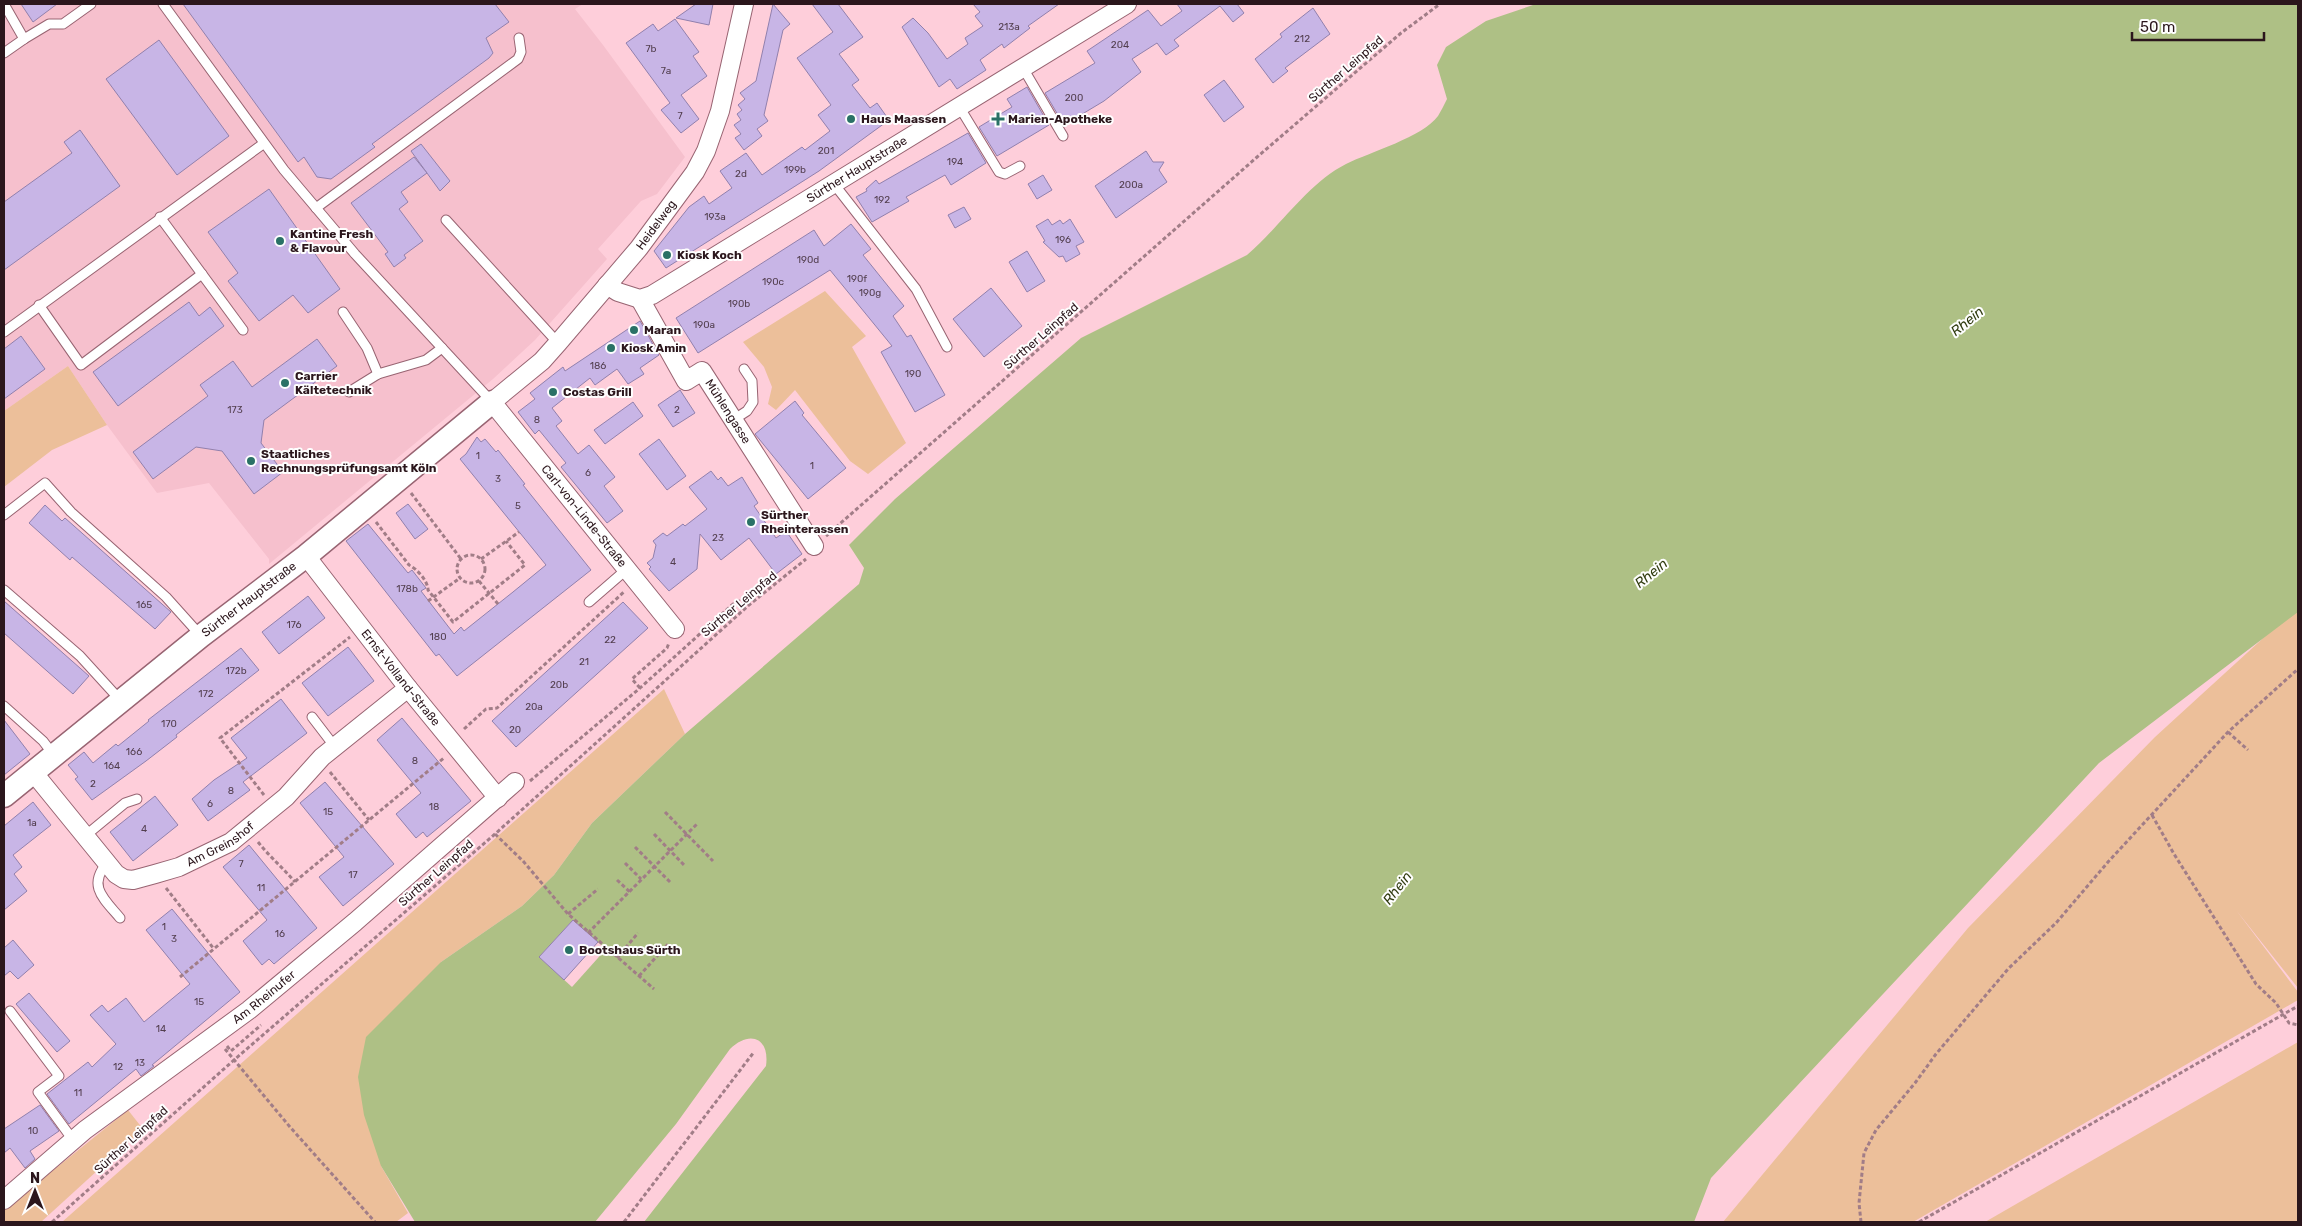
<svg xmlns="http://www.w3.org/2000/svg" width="2302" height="1226" font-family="Rubik,sans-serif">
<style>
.built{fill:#f6c0cd}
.green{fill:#ecbf9a}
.water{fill:#aec085}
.pier{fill:#feceda}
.building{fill:#c8b5e6;stroke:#9180ad}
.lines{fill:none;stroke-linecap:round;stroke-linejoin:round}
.service-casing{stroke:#986472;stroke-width:11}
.minor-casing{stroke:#986472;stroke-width:20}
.tertiary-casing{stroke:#986472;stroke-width:25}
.path{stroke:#a17d87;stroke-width:3;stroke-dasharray:4 2.5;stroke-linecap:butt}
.service{stroke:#fff;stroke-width:9}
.minor{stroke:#fff;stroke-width:18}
.tertiary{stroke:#fff;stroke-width:22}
.poi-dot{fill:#2a7166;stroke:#fefefe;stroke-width:2}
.labels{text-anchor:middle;stroke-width:4;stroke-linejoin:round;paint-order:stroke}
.number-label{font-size:10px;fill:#523e4e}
.street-label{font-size:12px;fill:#2b161c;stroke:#fefefe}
.poi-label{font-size:12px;font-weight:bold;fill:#2b161c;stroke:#fefefe;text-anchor:start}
.water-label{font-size:14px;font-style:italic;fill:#313c10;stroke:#fefefe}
</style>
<rect width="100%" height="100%" fill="#feceda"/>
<path class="built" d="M4,4h579l-8,5 28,36 82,112 -28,37 -16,7 -43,48 9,10 -72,81 -42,39 -224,185v-5l-60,-76 -52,10 -50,-68 -39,-59 -64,45z"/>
<g class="green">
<path d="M825,291l41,45 -14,11 54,96 -38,31 -18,-13 -55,-71 -19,20 -8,-6 4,-17 -8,-20 -21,-25z"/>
<path d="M68,366l39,59 -55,25 -48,37v-76z"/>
<path d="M2298,611v377l-62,-78 62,82v8l-385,222h-190l245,-294 187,-191 116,-106z"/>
<path d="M664,689l21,45 -93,89 -38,52 -32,31 -81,56 -60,204 27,47 -12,9h-334z"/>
<path d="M2298,1042v180h-313z"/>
<path d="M128,1110l15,19 -102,93h-37v-12z"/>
</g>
<path class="water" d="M1536,4h762v608l-199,151 -388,415 -17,44h-1050l122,-156c4,-29 -17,-36 -36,-17l-54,75 -81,98h-180l-34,-56 -17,-51 -6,-38 8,-40 75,-75 81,-56 32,-31 38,-52 93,-89 174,-150 5,-16 -15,-23 46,-46 186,-161 166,-83c33,-28 61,-72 99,-91 24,-12 77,-27 92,-48 3,-5 6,-11 9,-17l-10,-34 9,-18 40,-26z"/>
<path class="pier" d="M573,920l33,29 -34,38 -33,-30z"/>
<g class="building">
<path d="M21,4h36l-24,18z"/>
<path d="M183,4h312l14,18 -23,16 7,15 -4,5 -117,86 3,3 -44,32 -14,-2 -13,-20 -6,5z"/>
<path d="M696,4h17l-4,21 -33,-7z"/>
<path d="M773,4l17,20 -7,6 -19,85 4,6 -11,8 5,7 -18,14 -9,-12 6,-4 -7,-9 7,-5 -4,-6 5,-4 -4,-5 7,-6 -5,-6 16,-12z"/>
<path d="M812,4h26l25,33 -24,17 20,26 -7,5 18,23 7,-5 12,17 -70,51 -153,97 -12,-17 35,-44 15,-11 5,8 23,-16 -12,-17 26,-18 16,22 40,-28 3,3 25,-19 -12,-16 13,-10 -34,-47 36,-26z"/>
<path d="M973,4h86l-31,22 2,2 -26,20 -2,-4 -22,16 6,10 -29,19 -7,-10 -11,8 -37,-60 11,-9 15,15 19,26 21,-15 -3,-6 18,-12 -8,-10 5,-4z"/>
<path d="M1177,4h60l7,9 -11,9 -13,-16 -46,34 5,6 -13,9 -9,-12 -25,16 9,13 -37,29 -40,24 -19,-32 50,-30 -8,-12 61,-41 13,16 21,-15z"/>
<path d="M1313,8l17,26 -45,34 3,3 -15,12 -18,-24 27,-22 -2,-3z"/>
<path d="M675,19l24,33 -6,4 14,20 -26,19 18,24 -18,14 -20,-23 9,-7 -44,-60 27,-19 5,7z"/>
<path d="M159,40l70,96 -52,39 -71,-96z"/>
<path d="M1224,80l20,27 -20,15 -20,-27z"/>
<path d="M1027,87l22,38 -52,31 -18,-29 33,-20 -5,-8z"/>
<path d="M80,130l40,56 -116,84v-68l68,-49 -8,-11z"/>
<path d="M968,133l18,30 -35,22 -6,-10 -39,22 3,4 -37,21 -16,-25 11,-6 -1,-2 10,-9 3,4z"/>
<path d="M421,144l29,37 -10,10 -29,-40z"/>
<path d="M1146,151l7,11h11l-5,8 8,12 -51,36 -21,-32z"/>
<path d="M414,157l13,16 -26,19 7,10 -9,7 24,32 -19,14 2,3 -12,9 -9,-13 3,-2 -37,-49z"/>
<path d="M1043,175l9,15 -15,9 -9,-15z"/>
<path d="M269,189l71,100 -32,24 -15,-18 -34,26 -31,-40 10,-8 -30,-41z"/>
<path d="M964,207l7,12 -16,9 -7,-13z"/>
<path d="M1048,219l4,6 8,-5 3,4 7,-5 14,23 -8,4 4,8 -14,8 -3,-6 -4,1 -16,-15 2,-1 -9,-15z"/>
<path d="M851,224l20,25 -8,6 41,51 -11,10 14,21 4,-2 34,60 -30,17 -34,-60 11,-6 -62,-76 -132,83 -22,-35 138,-88 10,16z"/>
<path d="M1027,251l18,30 -18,11 -18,-30z"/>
<path d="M991,288l31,38 -38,31 -31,-38z"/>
<path d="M189,302l10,14 11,-9 14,19 -106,80 -25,-34z"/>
<path d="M640,321l19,34 -19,13 4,6 -16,10 -11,-15 -22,16 -5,-7 -38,30 10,13 -6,5 22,28 11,-9 26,32 -11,9 19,25 -16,12 -46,-56 5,-4 -27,-33 -4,4 -17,-22 17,-13 -5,-6 33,-26 2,4z"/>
<path d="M21,336l24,33 -41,30v-50z"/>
<path d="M317,339l20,27 -73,54 -3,23 22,29 -29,22 -32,-43 -26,-4 -43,32 -20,-27 75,-56 -8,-11 33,-24 19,26z"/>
<path d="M680,390l15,23 -22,14 -15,-22z"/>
<path d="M795,401l9,12 -2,2 44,53 -38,31 -53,-65z"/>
<path d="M633,402l10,14 -38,28 -11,-14z"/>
<path d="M477,437l4,5 4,-3 11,13 2,-2 27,34 -2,1 68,85 -134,106 -18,-22 -3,2 -90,-115 22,-17 40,49 4,-3 14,18 -5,3 33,43 7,-7 3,4 49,-39 33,-27 -86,-106 6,-5z"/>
<path d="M659,439l27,37 -19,14 -28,-36z"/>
<path d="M711,471l7,9 3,-3 7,9 14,-9 16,26 -4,3 22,32 10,-7 16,23 -26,20 -27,-36 -28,22 -21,-26 -3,35 -28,22 -20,-22 2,-2 -4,-4 6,-5 3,-13 -3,-4 10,-8 4,3 16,-12 2,2 22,-17 -18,-22z"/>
<path d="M408,504l20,25 -13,10 -19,-26z"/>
<path d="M45,505l17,16 3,-3 106,94 -16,17 -83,-72 -2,3 -41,-37z"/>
<path d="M308,596l17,22 -46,36 -17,-22z"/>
<path d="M4,601l85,75 -16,18 -69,-61z"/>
<path d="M623,602l25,26 -132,119 -24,-26z"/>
<path d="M348,647l26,34 -46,35 -26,-33z"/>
<path d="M241,648l18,22 -83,65 1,2 -31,24 -54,39 -17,-21 3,-2 -10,-12 16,-13 9,11 23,-19 2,2 31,-25 -1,-1z"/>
<path d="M281,699l26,34 -64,49 7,8 -42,31 -16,-22 22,-19 33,-22 -16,-20z"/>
<path d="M402,718l69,83 -44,36 -4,-5 -7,6 -20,-24 25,-21 -44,-53z"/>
<path d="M4,720l26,34 -26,21z"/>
<path d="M325,782l69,82 -51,42 -24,-29 25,-20 -44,-54z"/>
<path d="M155,796l23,29 -45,36 -23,-29z"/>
<path d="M33,802l18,23 -38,30 9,12 -8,7 13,17 -23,19v-84z"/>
<path d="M249,845l68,83 -43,36 -5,-5 -7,6 -19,-24 24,-21 -44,-53z"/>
<path d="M172,909l68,83 -88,73 2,1 -13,10 -5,-7 -67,55 -22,-30 41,-32 4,5 24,-23 -26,-29 12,-10 6,7 18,-14 18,24 46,-38 -44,-54z"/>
<path d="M573,920l25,22 -34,38 -25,-23z"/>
<path d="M13,940l21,25 -16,14 -8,-8 -6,5v-28z"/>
<path d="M29,993l41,48 -13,11 -41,-48z"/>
<path d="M40,1105l19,26 -29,20 5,8 -10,9 -15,-20 -6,5v-24z"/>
</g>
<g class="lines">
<g class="service-casing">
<g id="service">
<path d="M4,4l20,35 25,-15h14l28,-20"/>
<path d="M163,4l121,166 71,84 137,148"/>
<path d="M4,53l20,-14"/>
<path d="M1023,68l40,68"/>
<path d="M960,108l39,64 6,2 15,-8"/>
<path d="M834,184l82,105 31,58"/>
<path d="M316,208l202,-149 3,-7 -2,-14"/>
<path d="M160,217l83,113"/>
<path d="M446,220l112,123"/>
<path d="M39,305l42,60 121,-91"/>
<path d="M343,312l24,36 11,26"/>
<path d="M4,332l259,-188"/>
<path d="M349,392l29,-18 48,-14 16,-12"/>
<path d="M733,420l14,-9 6,-9 -1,-21 -8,-12"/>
<path d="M4,515l41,-32 26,29 95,85 35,39"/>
<path d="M4,590l76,66 41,45"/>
<path d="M589,602l38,-33"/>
<path d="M4,706l39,35 10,13"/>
<path d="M312,717l23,30"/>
<path d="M85,836l40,-33 12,-4"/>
<path d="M107,863c-20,23 -3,36 13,55"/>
<path d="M10,1011l49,65 -21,16 35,48"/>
</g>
</g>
<g class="minor-casing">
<g id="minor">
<path id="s1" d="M607,285l11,7 22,7 12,-4 475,-291"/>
<path id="s2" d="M640,299l46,82 16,-10 112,175"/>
<path id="s3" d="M306,556l102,132 90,110"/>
<path id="s4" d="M675,629l-183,-227 50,-41 16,-18 81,-95 56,-76 11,-21 14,-40 24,-107"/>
<path id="s5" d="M33,772l83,102 8,5 9,1 22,-6 24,-7 52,-25 55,-45 36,-40 86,-69"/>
<path id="s6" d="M4,1200l81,-70 164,-120 106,-88 160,-140"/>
</g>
</g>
<g class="tertiary-casing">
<g id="tertiary">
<path id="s7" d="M4,796l197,-160 105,-80 186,-154"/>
</g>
</g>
<g class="path">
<path d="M411,493l50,66"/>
<path d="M376,522l33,43c8,4 19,16 19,25l25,32 72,-57 -19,-24"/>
<path d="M826,536l430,-378 145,-125 39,-29"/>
<circle cx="471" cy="569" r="14"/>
<path d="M481,559l38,-27"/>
<path d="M479,581l19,23"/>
<path d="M428,601l32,-23"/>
<path d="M640,688l-8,-9 35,-31 2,-5"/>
<path d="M464,729l22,-20 11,-1 128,-117"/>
<path d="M2228,732l20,18"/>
<path d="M330,772l39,48"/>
<path d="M530,781l110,-93 93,-84 6,-3 10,4"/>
<path d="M264,795l-44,-57 130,-101"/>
<path d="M665,812l48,49"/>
<path d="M2152,815l22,39 82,130 20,19 13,20 9,2"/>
<path d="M495,834l28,27 45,53 86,75"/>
<path d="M654,834l31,32"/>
<path d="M258,842c11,14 25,26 37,40"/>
<path d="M635,847l36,36"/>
<path d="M625,863l16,16"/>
<path d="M617,880l13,12"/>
<path d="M166,888l48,61"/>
<path d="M568,914l30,-25"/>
<path d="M588,933l110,-110"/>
<path d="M617,958l21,-25"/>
<path d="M639,976l30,-33"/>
<path d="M180,977l265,-220"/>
<path d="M227,1046l4,5 30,-26"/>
<path d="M225,1049l65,78 85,95"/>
<path d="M52,1222l182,-162 261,-226 254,-229 57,-46"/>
<path d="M624,1222l130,-170"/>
<path d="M1861,1222l-2,-19 5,-50 12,-23 39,-47 21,-29 72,-85 48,-46 52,-61 120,-130 70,-63"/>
<path d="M1919,1222l379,-216"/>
</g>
<use href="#service" class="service"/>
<use href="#minor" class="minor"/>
<use href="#tertiary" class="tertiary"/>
</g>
<g class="poi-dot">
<circle cx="851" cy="119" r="5"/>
<path d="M995.5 111.5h5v5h5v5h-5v5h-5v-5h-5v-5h5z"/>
<circle cx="280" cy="241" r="5"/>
<circle cx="667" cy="255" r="5"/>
<circle cx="634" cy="330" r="5"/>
<circle cx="611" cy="348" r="5"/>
<circle cx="285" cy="383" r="5"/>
<circle cx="553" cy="392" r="5"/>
<circle cx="251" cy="461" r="5"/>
<circle cx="751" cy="522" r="5"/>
<circle cx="569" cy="950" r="5"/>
</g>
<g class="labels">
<g class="number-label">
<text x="1009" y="30">213a</text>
<text x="1302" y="42">212</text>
<text x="1120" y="48">204</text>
<text x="651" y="52">7b</text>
<text x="666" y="74">7a</text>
<text x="1074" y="101">200</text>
<text x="680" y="119">7</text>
<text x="826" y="154">201</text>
<text x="955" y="165">194</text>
<text x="795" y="173">199b</text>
<text x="741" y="177">2d</text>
<text x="1131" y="188">200a</text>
<text x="882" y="203">192</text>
<text x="715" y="220">193a</text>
<text x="1063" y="243">196</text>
<text x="808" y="263">190d</text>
<text x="857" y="282">190f</text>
<text x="773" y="285">190c</text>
<text x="870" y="296">190g</text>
<text x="739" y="307">190b</text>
<text x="704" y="328">190a</text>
<text x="598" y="369">186</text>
<text x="913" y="377">190</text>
<text x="235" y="413">173</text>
<text x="677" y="413">2</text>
<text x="537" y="423">8</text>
<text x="478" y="459">1</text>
<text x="812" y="469">1</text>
<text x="588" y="476">6</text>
<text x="498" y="482">3</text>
<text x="518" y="509">5</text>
<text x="718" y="541">23</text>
<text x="673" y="565">4</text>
<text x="407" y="592">178b</text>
<text x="144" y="608">165</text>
<text x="294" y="628">176</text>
<text x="438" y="640">180</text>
<text x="610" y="643">22</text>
<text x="584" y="665">21</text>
<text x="236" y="674">172b</text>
<text x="559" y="688">20b</text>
<text x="206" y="697">172</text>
<text x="534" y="710">20a</text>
<text x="169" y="727">170</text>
<text x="515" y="733">20</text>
<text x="134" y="755">166</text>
<text x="415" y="764">8</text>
<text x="112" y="769">164</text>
<text x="93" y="787">2</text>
<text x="231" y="794">8</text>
<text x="210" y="807">6</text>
<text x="434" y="810">18</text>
<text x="328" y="815">15</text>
<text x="32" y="826">1a</text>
<text x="144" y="832">4</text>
<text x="241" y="867">7</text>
<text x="353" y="878">17</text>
<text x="261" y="891">11</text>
<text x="164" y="930">1</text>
<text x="280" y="937">16</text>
<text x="174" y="942">3</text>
<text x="199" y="1005">15</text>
<text x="161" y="1032">14</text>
<text x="140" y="1066">13</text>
<text x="118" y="1070">12</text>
<text x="78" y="1096">11</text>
<text x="33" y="1134">10</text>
</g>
<g class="street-label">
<text transform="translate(1346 69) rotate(-41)" y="4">Sürther Leinpfad</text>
<text dy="4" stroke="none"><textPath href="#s1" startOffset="289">Sürther Hauptstraße</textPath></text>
<text dy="4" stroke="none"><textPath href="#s4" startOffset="534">Heidelweg</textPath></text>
<text transform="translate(1041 336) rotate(-41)" y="4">Sürther Leinpfad</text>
<text dy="4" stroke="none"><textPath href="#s2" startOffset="161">Mühlengasse</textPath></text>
<text transform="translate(584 516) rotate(51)" y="4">Carl-von-Linde-Straße</text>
<text dy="4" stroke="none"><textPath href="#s7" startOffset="314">Sürther Hauptstraße</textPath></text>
<text transform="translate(739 604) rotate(-40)" y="4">Sürther Leinpfad</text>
<text dy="4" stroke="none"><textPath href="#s3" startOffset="154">Ernst-Volland-Straße</textPath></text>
<text dy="4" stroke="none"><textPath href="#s5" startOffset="245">Am Greinshof</textPath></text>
<text transform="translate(436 873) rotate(-41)" y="4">Sürther Leinpfad</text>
<text dy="4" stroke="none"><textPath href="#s6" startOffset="330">Am Rheinufer</textPath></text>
<text transform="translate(131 1140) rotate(-42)" y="4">Sürther Leinpfad</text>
</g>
<g class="poi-label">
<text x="861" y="123">Haus Maassen</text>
<text x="1008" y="123">Marien-Apotheke</text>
<text x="290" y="238">Kantine Fresh<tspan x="290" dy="14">&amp; Flavour</tspan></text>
<text x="677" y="259">Kiosk Koch</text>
<text x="644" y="334">Maran</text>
<text x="621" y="352">Kiosk Amin</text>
<text x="295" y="380">Carrier<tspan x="295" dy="14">Kältetechnik</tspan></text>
<text x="563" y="396">Costas Grill</text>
<text x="261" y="458">Staatliches<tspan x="261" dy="14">Rechnungsprüfungsamt Köln</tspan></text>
<text x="761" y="519">Sürther<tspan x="761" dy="14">Rheinterassen</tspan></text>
<text x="579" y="954">Bootshaus Sürth</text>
</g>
<g class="water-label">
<text transform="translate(1967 321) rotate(-39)" y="5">Rhein</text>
<text transform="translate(1651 573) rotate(-39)" y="5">Rhein</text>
<text transform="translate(1397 888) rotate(-52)" y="5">Rhein</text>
</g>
</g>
<rect width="2302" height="1226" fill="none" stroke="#2b161c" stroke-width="10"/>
<g transform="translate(35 1191)" stroke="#fefefe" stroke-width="4" paint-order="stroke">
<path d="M0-4L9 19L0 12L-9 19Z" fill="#2b161c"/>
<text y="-8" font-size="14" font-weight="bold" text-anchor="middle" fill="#2b161c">N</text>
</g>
<path d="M2132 32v8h132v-8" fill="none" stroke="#2b161c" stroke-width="2.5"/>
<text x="2140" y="32" font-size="15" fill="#2b161c" stroke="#fefefe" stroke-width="4" paint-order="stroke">50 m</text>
</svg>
